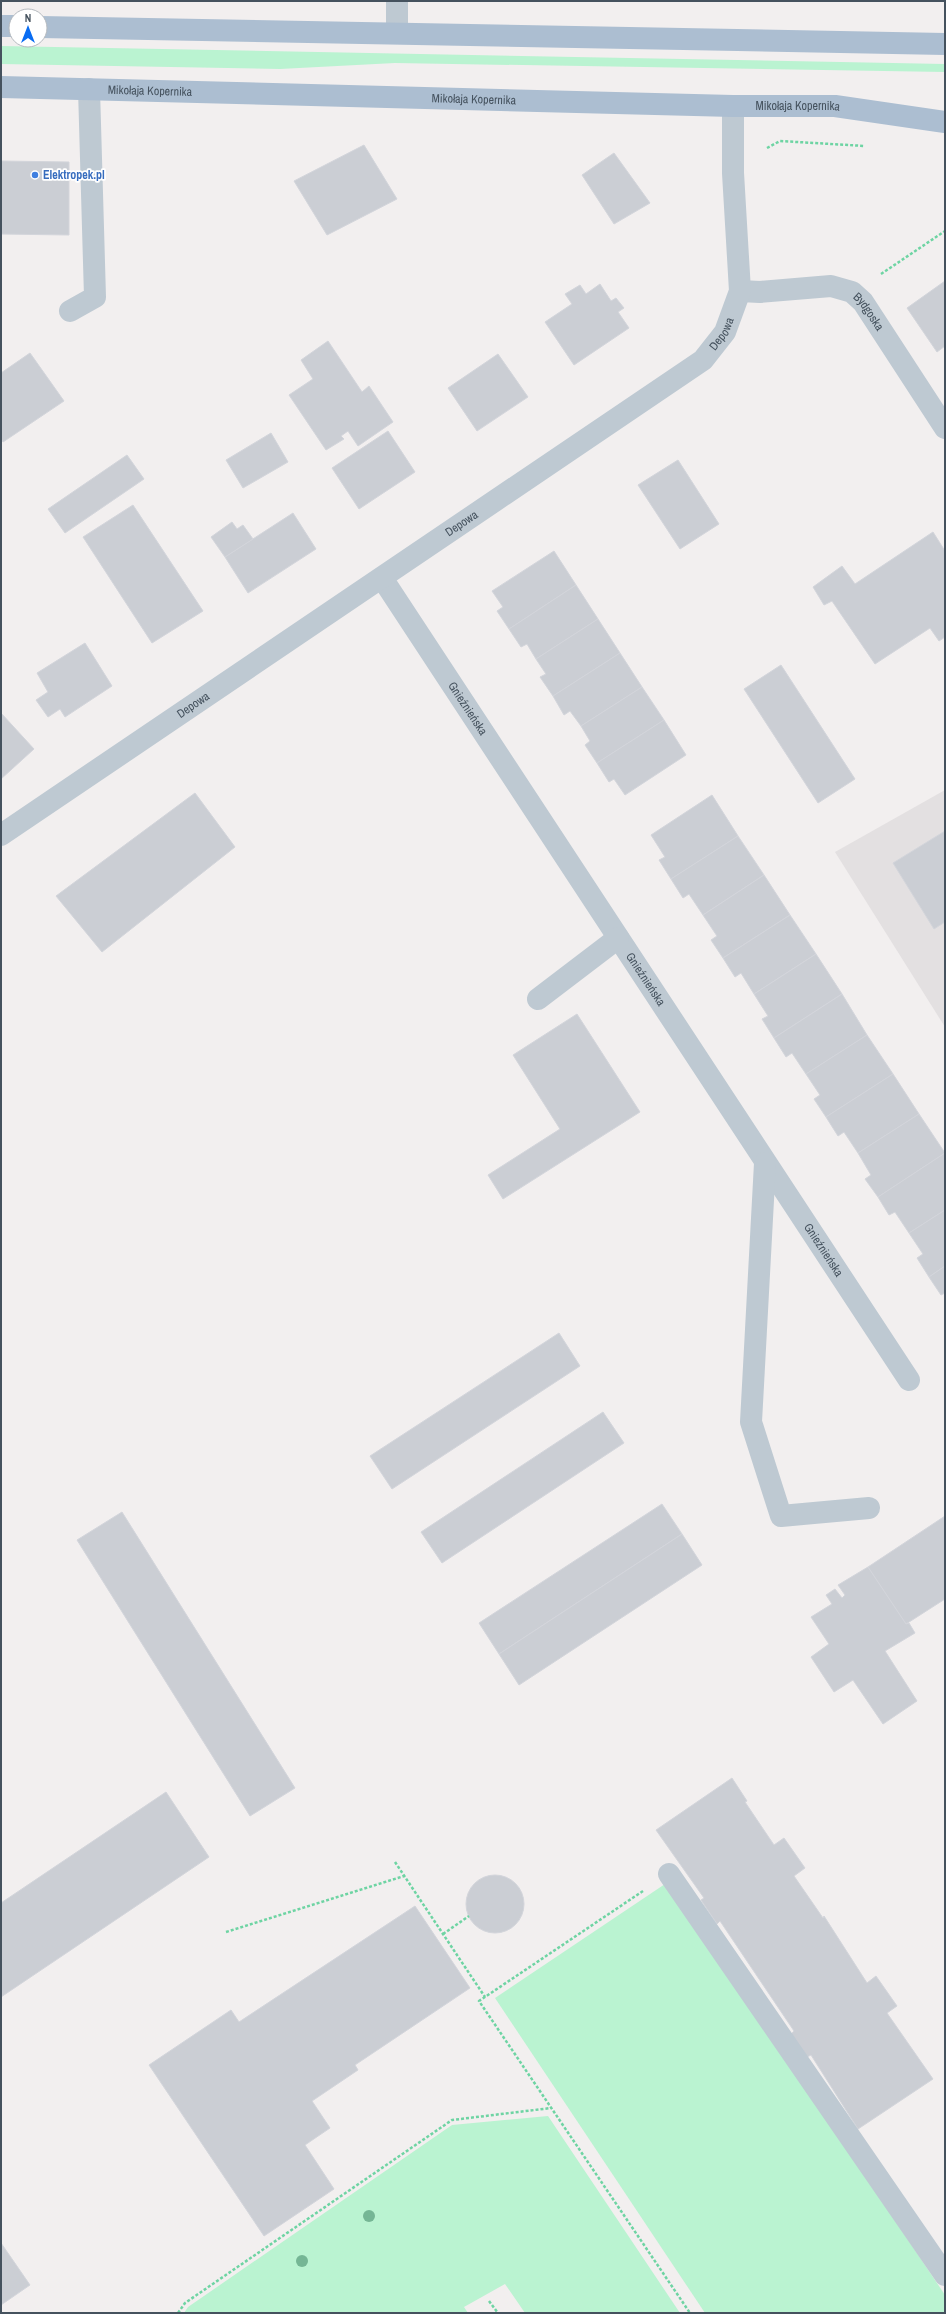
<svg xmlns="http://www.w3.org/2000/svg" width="946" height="2314" font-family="'Archivo Narrow',sans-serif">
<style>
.education{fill:#e3e0e1}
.green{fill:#baf3d1}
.building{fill:#cbced4;stroke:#d3d5db}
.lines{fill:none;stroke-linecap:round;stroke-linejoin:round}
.path{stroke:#6ed4a3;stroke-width:2.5;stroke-dasharray:3 2;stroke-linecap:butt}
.minor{stroke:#bec9d2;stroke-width:22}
.major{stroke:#acbed1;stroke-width:22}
.tree{fill:#75b695}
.shop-dot{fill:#3f7fe0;stroke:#fff;stroke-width:1.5}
.labels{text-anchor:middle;stroke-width:3.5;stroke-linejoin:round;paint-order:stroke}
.street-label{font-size:12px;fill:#45525e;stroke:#fff}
.shop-label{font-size:12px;font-weight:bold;fill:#366cbe;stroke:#fff;text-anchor:start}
</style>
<rect width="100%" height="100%" fill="#f2efef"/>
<path class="education" d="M945,790v237l-110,-175z"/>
<g class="green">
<path d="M1,46l944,18v8l-550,-9 -115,6 -279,-5z"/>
<path d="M668,1882l277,413v18h-240l-210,-315z"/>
<path d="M548,2116l132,197h-155l-20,-29 -41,23 4,6h-284l4,-6 264,-182z"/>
</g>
<g class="building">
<path d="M364,145l33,54 -70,36 -33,-54z"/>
<path d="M614,153l36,50 -36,21 -32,-49z"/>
<path d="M1,161l68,1v73l-68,-1z"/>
<path d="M945,281v65l-8,6 -30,-44z"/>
<path d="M600,284l11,17 5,-3 8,10 -6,4 11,16 -55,37 -29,-43 27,-18 -7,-10 15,-9 6,9z"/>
<path d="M328,341l34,51 7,-6 24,36 -35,24 -10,-15 -7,5 3,3 -18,11 -37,-55 24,-16 -12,-19z"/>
<path d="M30,353l34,48 -61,41 -2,-4v-65z"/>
<path d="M498,354l30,43 -51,34 -29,-43z"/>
<path d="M388,431l27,41 -56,37 -27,-41z"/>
<path d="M271,433l17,29 -45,26 -17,-28z"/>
<path d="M127,455l17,24 -79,54 -17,-24z"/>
<path d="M678,460l41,64 -39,25 -42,-64z"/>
<path d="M133,505l70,106 -51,32 -69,-106z"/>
<path d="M293,513l23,36 -68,44 -23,-36z"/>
<path d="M232,522l5,7 6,-4 10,14 -28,18 -14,-20z"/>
<path d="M933,532l12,19v86l-6,4 -9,-13 -55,36 -43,-63 -8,4 -11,-18 29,-21 13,18z"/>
<path d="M554,551l22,34 -67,44 -12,-18 6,-4 -11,-16z"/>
<path d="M576,585l22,34 -62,40 -9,-15 -6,3 -12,-18z"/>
<path d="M598,619l22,34 -67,43 -13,-19 6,-3 -10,-15z"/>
<path d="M85,643l27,43 -47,31 -5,-8 -12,8 -12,-17 12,-8 -11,-19z"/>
<path d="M620,653l22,34 -61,39 -11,-15 -6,4 -11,-19z"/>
<path d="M781,665l74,114 -37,24 -74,-114z"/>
<path d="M642,687l22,33 -67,43 -12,-18 5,-4 -9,-15z"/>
<path d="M1,713l33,36 -33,30z"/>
<path d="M664,720l22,35 -61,40 -11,-16 -5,3 -12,-19z"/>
<path d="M195,793l40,54 -133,105 -46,-56z"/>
<path d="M712,795l26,41 -67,43 -12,-19 6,-3 -14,-22z"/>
<path d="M945,831v91l-11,7 -41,-66z"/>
<path d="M738,836l26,39 -61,40 -14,-21 -6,4 -12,-19z"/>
<path d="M764,875l26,40 -67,43 -12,-18 6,-4 -14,-21z"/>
<path d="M790,915l26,39 -62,40 -13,-21 -6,4 -12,-19z"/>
<path d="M816,954l26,40 -68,44 -12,-19 6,-3 -14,-22z"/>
<path d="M842,994l25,41 -61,39 -14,-21 -6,4 -12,-19z"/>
<path d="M577,1014l63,98 -137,87 -15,-24 72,-46 -47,-74z"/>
<path d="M867,1035l26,39 -67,43 -12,-18 6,-4 -14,-21z"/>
<path d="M893,1074l26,40 -61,39 -14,-21 -6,4 -12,-19z"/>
<path d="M919,1114l26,39 -67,44 -13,-18 6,-4 -13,-22z"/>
<path d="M945,1153v57l-36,23 -14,-21 -6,3 -11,-18z"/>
<path d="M945,1210v56l-16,11 -12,-19 6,-4 -14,-21z"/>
<path d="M945,1266v27l-4,2 -12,-18z"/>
<path d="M559,1333l21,33 -188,123 -22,-33z"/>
<path d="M603,1412l21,31 -182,120 -21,-31z"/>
<path d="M662,1504l20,30 -183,120 -20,-31z"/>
<path d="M122,1512l173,276 -45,28 -173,-276z"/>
<path d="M945,1516v83l-39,25 -38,-57z"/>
<path d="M682,1534l20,31 -183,120 -20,-31z"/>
<path d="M868,1567l38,57 3,-1 6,10 -30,18 32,50 -34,23 -30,-44 -19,12 -23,-35 18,-13 -18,-27 21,-13 -6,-9 9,-6 7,9 3,-3 -7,-10z"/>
<path d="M732,1778l15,23 -2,1 29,43 10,-7 21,30 -11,8 29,42 1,-2 43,67 9,-7 21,30 -10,7 46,66 -75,50 -47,-74 -4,2 -16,-23 3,-3 -74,-110 -3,3 -16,-24 3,-2 -48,-68z"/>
<path d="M166,1792l43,65 -208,140v-94z"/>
<circle cx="495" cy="1904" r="29"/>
<path d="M415,1906l55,82 -115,77 3,5 -46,31 18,27 -25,17 29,44 -70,47 -115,-171 82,-55 8,12z"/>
<path d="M1,2243l29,42 -29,20z"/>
</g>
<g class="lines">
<g class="path">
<path d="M767,148l13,-7 85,5"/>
<path d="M881,274l64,-43"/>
<path d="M395,1862l90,135"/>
<path d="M643,1891l-164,110 211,312"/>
<path d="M226,1932l178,-56"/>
<path d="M443,1934l26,-18"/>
<path d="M489,2301l9,12"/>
<path d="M178,2313l7,-10 267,-183 99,-12"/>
</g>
<g class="minor">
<path d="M397,1v32"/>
<path id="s1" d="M740,291l20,1 71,-6 21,6 11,10 82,126"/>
<path d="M70,311l25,-14 -6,-208"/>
<path id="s2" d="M382,578l527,802"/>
<path id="s3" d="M1,835l702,-475 22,-28 15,-41 -7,-118v-67"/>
<path d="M538,999l80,-61"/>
<path d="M765,1163l-14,259 30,94 88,-8"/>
<path d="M669,1874l276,401"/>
</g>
<g class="major">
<path d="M1,26h15"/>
<path d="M40,27l905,17"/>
<path id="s4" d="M1,87l732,19h102l110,16"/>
</g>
</g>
<g class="tree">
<circle cx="369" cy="2216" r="6"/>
<circle cx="302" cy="2261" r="6"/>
</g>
<circle class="shop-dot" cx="35" cy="175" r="4"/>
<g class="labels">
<g class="street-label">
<text dy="4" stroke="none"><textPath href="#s4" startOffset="149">Mikołaja Kopernika</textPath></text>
<text dy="4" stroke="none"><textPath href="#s4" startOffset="473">Mikołaja Kopernika</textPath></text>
<text dy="4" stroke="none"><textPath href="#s4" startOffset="797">Mikołaja Kopernika</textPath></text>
<text dy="4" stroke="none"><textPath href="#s1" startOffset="139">Bydgoska</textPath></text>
<text dy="4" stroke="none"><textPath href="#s3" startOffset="880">Depowa</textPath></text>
<text dy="4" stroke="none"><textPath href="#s3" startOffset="556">Depowa</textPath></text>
<text dy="4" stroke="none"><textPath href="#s3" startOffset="232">Depowa</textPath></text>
<text dy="4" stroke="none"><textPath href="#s2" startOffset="156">Gnieźnieńska</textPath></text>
<text dy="4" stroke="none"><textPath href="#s2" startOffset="480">Gnieźnieńska</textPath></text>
<text dy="4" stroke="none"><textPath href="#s2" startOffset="804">Gnieźnieńska</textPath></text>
</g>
<g class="shop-label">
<text x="43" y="179">Elektropek.pl</text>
</g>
</g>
<rect width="946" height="2314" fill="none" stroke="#45525e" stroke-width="4"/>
<g transform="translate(28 28)"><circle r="19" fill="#ffffff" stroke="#b5babf"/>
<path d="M0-3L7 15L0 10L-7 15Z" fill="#096cf2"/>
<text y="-6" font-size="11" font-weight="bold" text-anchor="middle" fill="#45525e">N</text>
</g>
</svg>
